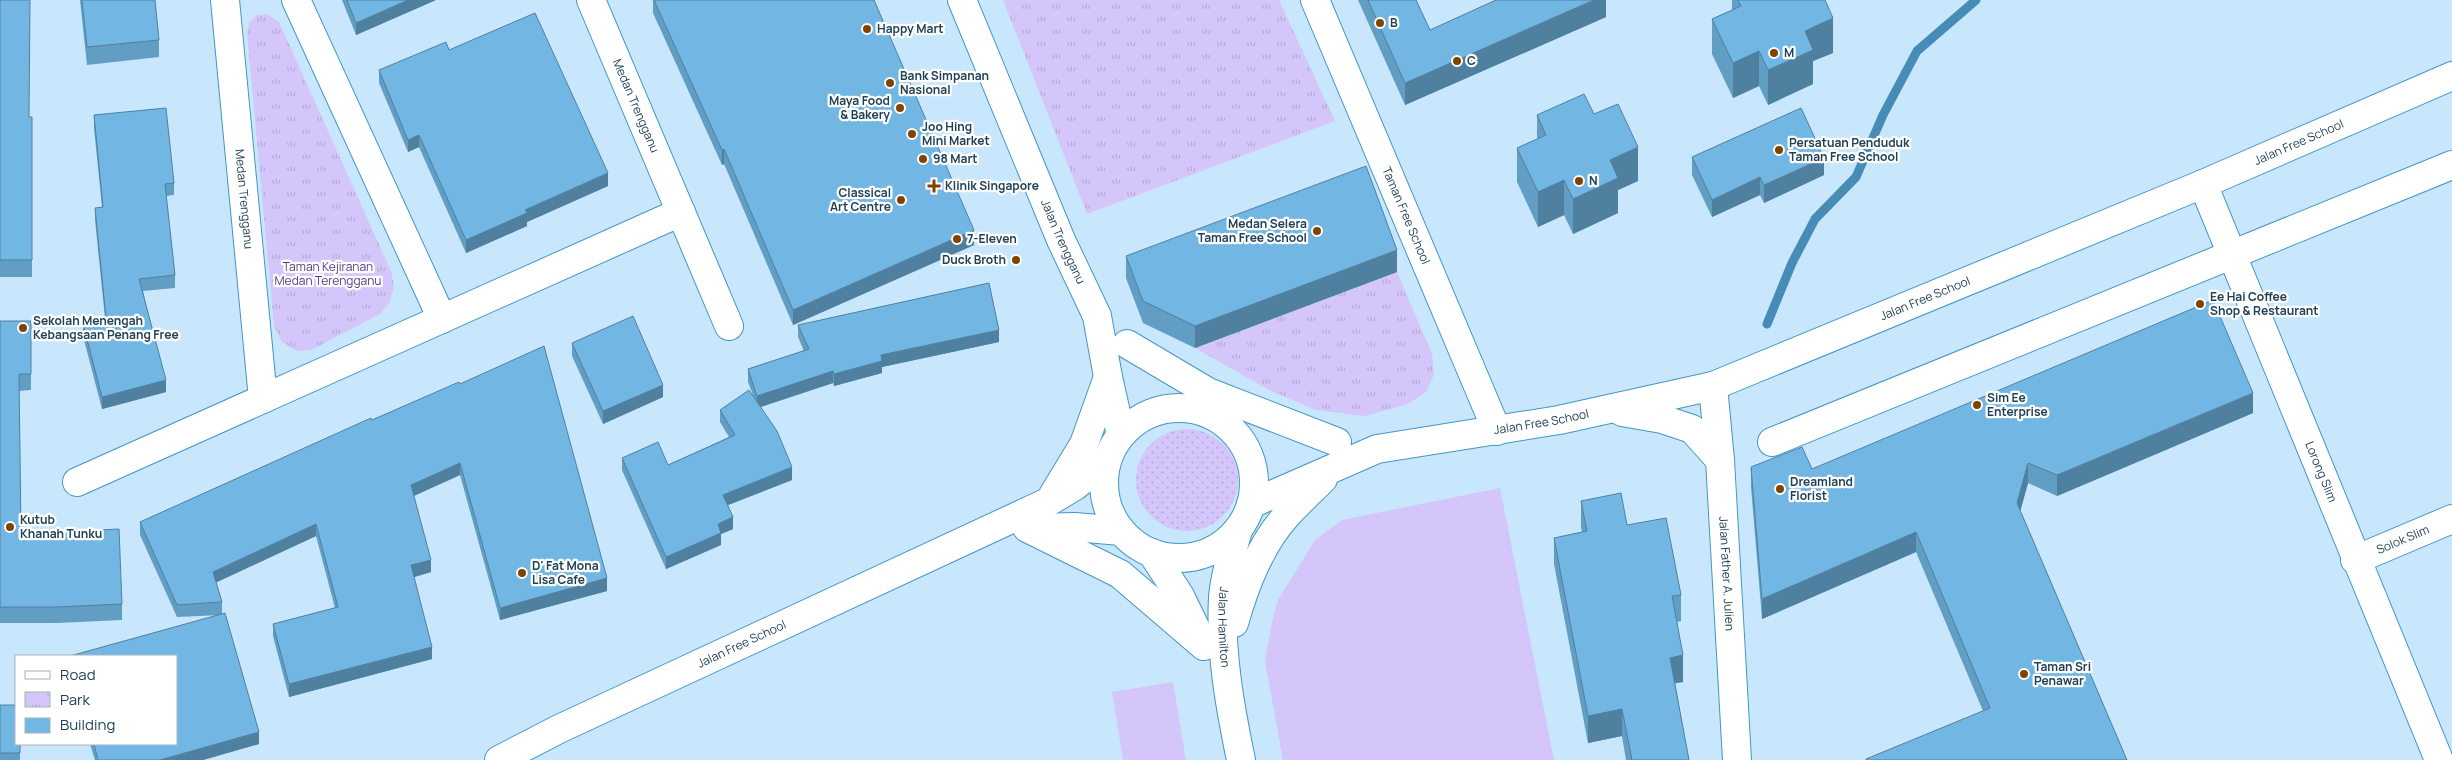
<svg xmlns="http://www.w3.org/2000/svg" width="2452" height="760" font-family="Manrope,sans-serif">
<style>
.grass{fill:url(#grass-dots)}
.park{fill:url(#park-tufts)}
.pitch{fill:#d4c6fa}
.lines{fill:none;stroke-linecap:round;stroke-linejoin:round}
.stream{stroke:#478cb6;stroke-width:9}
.street-casing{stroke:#4396c6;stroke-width:30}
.secondary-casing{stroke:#4396c6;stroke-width:30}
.street{stroke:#fff;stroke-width:28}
.secondary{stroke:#fff;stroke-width:28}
.wall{fill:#629dc3}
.shaded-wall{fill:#50809f}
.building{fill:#72b7e3;stroke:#50809f}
.poi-dot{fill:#814300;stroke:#fff;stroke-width:2}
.labels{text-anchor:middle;stroke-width:4.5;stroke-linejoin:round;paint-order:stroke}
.poi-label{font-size:12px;font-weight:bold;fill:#1f4156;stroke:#fff;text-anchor:start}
.street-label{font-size:12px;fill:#1f4156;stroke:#fff}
.park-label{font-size:12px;fill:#573b88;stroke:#fff}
</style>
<defs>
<pattern id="grass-dots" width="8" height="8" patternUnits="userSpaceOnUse" patternTransform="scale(1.25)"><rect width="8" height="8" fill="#d4c6fa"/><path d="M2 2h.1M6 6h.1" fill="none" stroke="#b6abd8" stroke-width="1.8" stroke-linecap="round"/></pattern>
<pattern id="park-tufts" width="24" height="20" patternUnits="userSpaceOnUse" patternTransform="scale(1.25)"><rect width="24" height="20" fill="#d4c6fa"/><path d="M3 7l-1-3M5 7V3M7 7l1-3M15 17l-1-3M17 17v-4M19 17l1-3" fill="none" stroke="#b6abd8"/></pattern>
</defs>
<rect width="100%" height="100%" fill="#c8e7fc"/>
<circle class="grass" cx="1187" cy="480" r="51"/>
<g class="park">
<path d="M1003,0h276l56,121 -248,93z"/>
<path d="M267,14l12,8 112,249 3,15 -4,16 -10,12 -69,36 -14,1 -15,-9 -8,-16 -27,-293 2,-10 8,-8z"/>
<path d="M1397,272l35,82 2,21 -8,17 -18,12 -43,12 -49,-6 -47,-20 -74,-42z"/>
</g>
<g class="pitch">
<path d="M1500,488l54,272h-271l-18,-99 7,-39 6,-22 37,-60 27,-20z"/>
<path d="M1173,682l13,78h-63l-11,-68z"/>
</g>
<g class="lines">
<path class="stream" d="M1767,324l25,-61 23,-44 41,-42 27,-62 34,-64 59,-51"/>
<g class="street-casing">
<g id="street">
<path id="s1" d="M225,0l38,399"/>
<path d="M296,0l146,319"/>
<path id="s2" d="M591,0l138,326"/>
<path id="s3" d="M1315,0l182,431"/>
<path id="s4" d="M2203,184l236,576"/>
<path id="s5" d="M1713,386l7,74 17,300"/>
<path d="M1772,442l680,-277"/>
<path d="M77,482l604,-270"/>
<path id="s6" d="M2355,560l97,-41"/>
</g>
</g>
<g class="secondary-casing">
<g id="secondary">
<path id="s7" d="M962,0l99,240 36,76 11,61 13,58"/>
<path d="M1127,344l81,48 129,50"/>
<circle cx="1179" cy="483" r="75"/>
<path d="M1622,412l40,7 30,10 28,31"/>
<path d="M1053,495l31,-51 24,-67"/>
<path id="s8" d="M1251,504l126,-55 182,-29 154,-34 490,-202 249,-108"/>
<path d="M1027,528l93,46 84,72"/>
<path d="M1034,528l41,-1 46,4"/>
<path id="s9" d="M1238,530c-6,22 -13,44 -15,67 -3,55 7,110 18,163"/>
<path d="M1152,553l28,43 18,37"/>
<path d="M1234,623c11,-38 26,-78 53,-108 11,-12 24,-24 36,-36"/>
<path id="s10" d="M499,760l60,-31 491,-228 25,-15 32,-26"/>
</g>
</g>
<use href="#street" class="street"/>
<use href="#secondary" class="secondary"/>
</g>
<g class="wall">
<path d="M0,0l29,117h3v160h-32z"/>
<path d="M80,0h75l4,40v17l-72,8z"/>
<path d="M342,0h94l-80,35z"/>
<path d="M653,0h221l100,245 -181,80 -69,-161 -2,1 -69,-152z"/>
<path d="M1358,0h58l14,30 176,-30v17l-201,88z"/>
<path d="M1732,0h93l8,53 -20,8v23l-45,21 -9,-19 -26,12 -21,-44v-35l20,-9z"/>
<path d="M449,50l159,136 -81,36v4l-61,27 -47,-106 -11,5 -29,-69v-13z"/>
<path d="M1594,114l44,67 -20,9v23l-45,21 -9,-19 -26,12 -21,-45v-34l20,-9v-24z"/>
<path d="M94,115l80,68v12l-8,1 9,79v13l-32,3 23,101 -64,17 -19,-73v-12l22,-6 -10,-98v-12l7,-1 -8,-79z"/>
<path d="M1692,157l132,18 -60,28 -4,-8 -48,22 -20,-42z"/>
<path d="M1126,256l271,16 -202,76 -52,-25 -17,-45z"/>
<path d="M0,321h31v69l-12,1 2,143 101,70v16l-65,3h-57z"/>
<path d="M798,325l201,17 -117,25v6l-48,13 -1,-3 -72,24 31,73 -64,25 5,24 -12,5v11l-55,24 -44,-99v-12l46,7 61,-28 -9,-15v-12l33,-15 -5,-13v-13l56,-18 -6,-14z"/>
<path d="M572,343l91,54 -60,27 -31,-68z"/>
<path d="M460,384l147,207 -107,29 -40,-145 -46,21 17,76 -17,5 18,82 -143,38 -16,-61v-12l62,-16 -19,-72 -100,46 6,20v12l37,130 -56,16h-108l-5,-16h86l45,-129 -44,2 -37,-82v-13l232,-102z"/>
<path d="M2253,413l-196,83 -29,-13 -8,28 107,249 -144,-49 -67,-159 -154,67 -11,-132v-20l61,2z"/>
<path d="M1581,501l46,24 54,70v26l-4,1 6,60 -8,1 14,77h-63l-4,-24 -34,7 -34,-179v-26l28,-6 -1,-5z"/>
<path d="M0,705l20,39v16h-20z"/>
</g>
<g class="shaded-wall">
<path d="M408,0h28l-80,35v-12z"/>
<path d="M1594,0h12v17l-201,88v-22z"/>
<path d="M1833,18v35l-20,8v23l-45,21v-35l37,-39z"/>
<path d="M1759,51v35l-26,12v-35z"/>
<path d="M419,135v12l-11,5v-12z"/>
<path d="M1638,147v34l-20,9v23l-45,21v-35l37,-39z"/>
<path d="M724,149v15l-2,1v-15z"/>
<path d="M1824,158v17l-60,28v-18z"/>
<path d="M608,173v13l-81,36v4l-61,27v-13l59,-30z"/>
<path d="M1760,177v18l-48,22v-17z"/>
<path d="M1564,180v35l-26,12v-35z"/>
<path d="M974,230v15l-181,80v-15z"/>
<path d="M1397,250v22l-202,76v-22z"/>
<path d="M999,330v12l-117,25v6l-48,13v-12l47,-19z"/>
<path d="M833,371v12l-76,25v-12z"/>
<path d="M166,380v12l-64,17v-12z"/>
<path d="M663,385v12l-60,27v-13z"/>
<path d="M2253,393v20l-196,83v-21z"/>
<path d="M460,463v12l-49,22v-12z"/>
<path d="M2028,463v20l-11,40v-20z"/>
<path d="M792,467v13l-69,27v-12z"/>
<path d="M733,517v12l-12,5v11l-55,24v-12l52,-33z"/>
<path d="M316,524v12l-103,48v-12z"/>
<path d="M1916,532v20l-154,67v-20z"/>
<path d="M431,560v12l-20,6v-13z"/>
<path d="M607,578v13l-107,29v-12z"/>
<path d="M432,647v12l-143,38v-13z"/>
<path d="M1683,655v27l-13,2v-26z"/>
<path d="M1622,709v27l-34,7v-27z"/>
<path d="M259,732v12l-56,16h-43z"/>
</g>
<g class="building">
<path d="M0,0h30l-1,117h3v143h-32z"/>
<path d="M82,0h73l4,40 -72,7z"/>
<path d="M347,0h61l-52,23z"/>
<path d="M654,0h220l100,230 -181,80 -69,-161 -2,1z"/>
<path d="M1368,0h48l14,30 66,-30h98l-189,83z"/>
<path d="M1738,0h87l8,18 -28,13 8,19 -45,20 -9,-19 -26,12 -21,-44 29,-13z"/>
<path d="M535,13l73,160 -83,37 2,3 -61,27 -47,-105 -11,5 -29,-70 67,-28 3,8z"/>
<path d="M1584,94l10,20 24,-10 20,43 -28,13 8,18 -45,21 -9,-19 -26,12 -21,-44 29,-13 -9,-20z"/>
<path d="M166,108l8,75 -9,1 10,91 -36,4 27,101 -64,17 -19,-73 23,-6 -11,-110 8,-1 -9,-92z"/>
<path d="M1801,108l23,50 -60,27 -4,-8 -48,23 -20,-43z"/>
<path d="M1366,166l31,84 -202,76 -52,-25 -17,-45z"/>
<path d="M989,283l10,47 -118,25 1,6 -48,13 -1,-3 -76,25 -9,-27 61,-20 -11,-24z"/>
<path d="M2213,300l40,93 -196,82 -29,-12 -11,40 110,257h-261v-1l124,-51 -74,-176 -154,67 -11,-132 51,-20 10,22z"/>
<path d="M633,316l30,69 -60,26 -31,-68z"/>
<path d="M0,321h31v53h-12l2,160 98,-5 3,75 -65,3h-57z"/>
<path d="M544,346l63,232 -107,30 -40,-145 -49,22 20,75 -20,5 21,82 -143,37 -16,-60 65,-17 -22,-83 -103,48 9,30 -45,3 -37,-83 231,-104 1,2 87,-38 1,2z"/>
<path d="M749,390l28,41 15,36 -69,28 10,22 -15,7 3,9 -55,24 -44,-99 36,-16 10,23 67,-30 -15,-25z"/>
<path d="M1621,493l6,32 39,-7 15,77 -9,1 11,59 -13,3 19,102h-57l-10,-51 -34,7 -34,-178 33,-7 -6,-30z"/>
<path d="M225,613l34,119 -99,28h-62l-4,-16h82v-88h-106z"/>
<path d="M0,705h16v39h4v9h-20z"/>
</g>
<g class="poi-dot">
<circle cx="1380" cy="23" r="5"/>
<circle cx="867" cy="29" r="5"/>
<circle cx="1774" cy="53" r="5"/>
<circle cx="1457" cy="61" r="5"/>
<circle cx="890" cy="83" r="5"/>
<circle cx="900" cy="108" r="5"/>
<circle cx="912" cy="134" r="5"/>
<circle cx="1779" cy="150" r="5"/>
<circle cx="923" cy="159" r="5"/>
<circle cx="1579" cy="181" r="5"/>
<path d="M931.5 178.5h5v5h5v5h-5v5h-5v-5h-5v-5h5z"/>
<circle cx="901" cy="200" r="5"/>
<circle cx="1317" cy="231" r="5"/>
<circle cx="957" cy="239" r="5"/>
<circle cx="1016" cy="260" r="5"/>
<circle cx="2200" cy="304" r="5"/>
<circle cx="23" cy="328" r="5"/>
<circle cx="1977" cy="405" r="5"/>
<circle cx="1780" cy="489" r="5"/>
<circle cx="10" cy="527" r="5"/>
<circle cx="522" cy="573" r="5"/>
<circle cx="2024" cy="674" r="5"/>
</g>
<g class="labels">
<g class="poi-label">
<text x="1390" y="27">B</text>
<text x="877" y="33">Happy Mart</text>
<text x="1784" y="57">M</text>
<text x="1467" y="65">C</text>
<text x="900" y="80">Bank Simpanan<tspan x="900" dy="14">Nasional</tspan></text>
<text x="890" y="105" text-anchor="end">Maya Food<tspan x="890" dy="14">&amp; Bakery</tspan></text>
<text x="922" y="131">Joo Hing<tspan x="922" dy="14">Mini Market</tspan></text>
<text x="1789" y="147">Persatuan Penduduk<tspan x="1789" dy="14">Taman Free School</tspan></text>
<text x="933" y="163">98 Mart</text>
<text x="1589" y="185">N</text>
<text x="945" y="190">Klinik Singapore</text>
<text x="891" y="197" text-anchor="end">Classical<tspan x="891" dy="14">Art Centre</tspan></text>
<text x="1307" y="228" text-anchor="end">Medan Selera<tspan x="1307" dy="14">Taman Free School</tspan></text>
<text x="967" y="243">7-Eleven</text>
<text x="1006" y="264" text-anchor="end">Duck Broth</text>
<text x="2210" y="301">Ee Hai Coffee<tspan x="2210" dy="14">Shop &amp; Restaurant</tspan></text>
<text x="33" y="325">Sekolah Menengah<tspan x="33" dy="14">Kebangsaan Penang Free</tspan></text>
<text x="1987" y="402">Sim Ee<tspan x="1987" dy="14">Enterprise</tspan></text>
<text x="1790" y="486">Dreamland<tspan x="1790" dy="14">Florist</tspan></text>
<text x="20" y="524">Kutub<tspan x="20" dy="14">Khanah Tunku</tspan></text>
<text x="532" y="570">D' Fat Mona<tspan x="532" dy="14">Lisa Cafe</tspan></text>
<text x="2034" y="671">Taman Sri<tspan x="2034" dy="14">Penawar</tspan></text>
</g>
<g class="street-label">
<text dy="4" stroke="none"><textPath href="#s2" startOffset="115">Medan Trengganu</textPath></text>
<text dy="4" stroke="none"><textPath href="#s8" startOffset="1114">Jalan Free School</textPath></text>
<text dy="4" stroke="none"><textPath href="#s1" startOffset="200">Medan Trengganu</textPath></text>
<text dy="4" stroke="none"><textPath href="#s3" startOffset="234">Taman Free School</textPath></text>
<text dy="4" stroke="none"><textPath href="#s7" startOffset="262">Jalan Trengganu</textPath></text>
<text dy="4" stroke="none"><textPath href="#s8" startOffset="709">Jalan Free School</textPath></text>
<text dy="4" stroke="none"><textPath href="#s8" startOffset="304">Jalan Free School</textPath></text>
<text dy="4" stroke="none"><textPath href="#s4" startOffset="311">Lorong Slim</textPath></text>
<text dy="4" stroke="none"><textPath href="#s6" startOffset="52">Solok Slim</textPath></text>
<text dy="4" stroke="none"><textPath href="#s5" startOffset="188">Jalan Father A. Julien</textPath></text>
<text dy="4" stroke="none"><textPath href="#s9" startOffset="99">Jalan Hamilton</textPath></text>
<text dy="4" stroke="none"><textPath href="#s10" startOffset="269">Jalan Free School</textPath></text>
</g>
<g class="park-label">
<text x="328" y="271">Taman Kejiranan<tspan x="328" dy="14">Medan Terengganu</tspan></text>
</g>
</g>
<rect x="15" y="655" width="162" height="90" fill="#ffffff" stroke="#a5b3bb"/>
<rect x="25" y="671" width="25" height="8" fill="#ffffff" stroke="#a5b3bb"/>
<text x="60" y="680" font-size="15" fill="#1f4156">Road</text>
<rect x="25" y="692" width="25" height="15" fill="url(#park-tufts)" stroke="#a5b3bb"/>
<text x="60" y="705" font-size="15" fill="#1f4156">Park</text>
<rect x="25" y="718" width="25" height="15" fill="#72b7e3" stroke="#a5b3bb"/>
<text x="60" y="730" font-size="15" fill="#1f4156">Building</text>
</svg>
